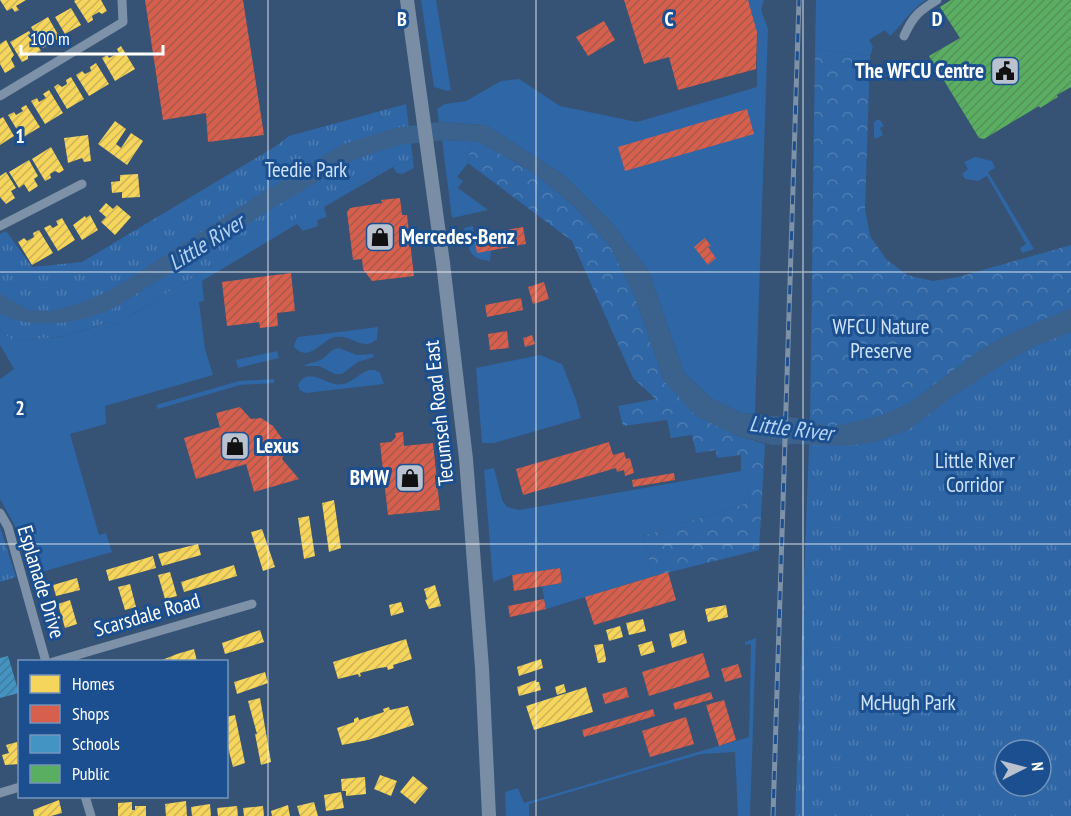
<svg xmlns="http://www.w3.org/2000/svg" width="1071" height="816" font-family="'PT Sans Narrow',sans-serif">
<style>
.grass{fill:#2f66a5}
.forest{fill:url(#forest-crowns)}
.park{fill:url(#park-tufts);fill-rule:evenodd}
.water{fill:#3b618d}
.homes{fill:url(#homes-hatch)}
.shops{fill:url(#shops-hatch)}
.schools{fill:url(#schools-hatch)}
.public{fill:url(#public-hatch)}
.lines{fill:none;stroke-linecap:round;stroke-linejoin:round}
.minor{stroke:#7d92a8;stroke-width:9}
.secondary{stroke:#798da4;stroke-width:14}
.rail-casing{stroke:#7e92a7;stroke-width:5}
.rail{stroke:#1b4f8f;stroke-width:3;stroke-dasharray:9;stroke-linecap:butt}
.grid{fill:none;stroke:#fff;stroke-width:1.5;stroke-opacity:0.55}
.labels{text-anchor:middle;stroke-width:6;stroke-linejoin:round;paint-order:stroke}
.poi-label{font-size:21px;font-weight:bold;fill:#fff;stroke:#1b4f8f;text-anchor:end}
.park-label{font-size:21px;fill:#cfe3fa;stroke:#1b4f8f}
.street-label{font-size:21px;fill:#fff;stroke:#1b4f8f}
.water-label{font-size:22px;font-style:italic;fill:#b5d3f5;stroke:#1b4f8f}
.grid-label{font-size:20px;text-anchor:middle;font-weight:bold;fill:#fff;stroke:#1b4f8f;stroke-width:6;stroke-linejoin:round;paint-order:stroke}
</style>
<defs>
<pattern id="forest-crowns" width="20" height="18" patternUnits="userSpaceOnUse" patternTransform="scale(1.5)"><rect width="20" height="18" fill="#2f66a5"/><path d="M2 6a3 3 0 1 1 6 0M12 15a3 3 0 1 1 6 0" fill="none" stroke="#4e7db2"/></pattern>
<pattern id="park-tufts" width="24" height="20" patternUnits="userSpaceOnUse" patternTransform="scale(1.5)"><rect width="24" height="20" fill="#2f66a5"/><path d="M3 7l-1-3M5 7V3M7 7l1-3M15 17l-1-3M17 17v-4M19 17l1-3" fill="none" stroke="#4e7db2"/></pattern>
<pattern id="homes-hatch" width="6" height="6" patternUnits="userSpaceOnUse" patternTransform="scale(1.5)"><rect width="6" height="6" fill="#f6d55c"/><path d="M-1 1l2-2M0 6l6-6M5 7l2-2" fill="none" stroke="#ccb358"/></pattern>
<pattern id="shops-hatch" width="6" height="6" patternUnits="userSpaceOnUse" patternTransform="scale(1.5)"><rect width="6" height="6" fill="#d6604d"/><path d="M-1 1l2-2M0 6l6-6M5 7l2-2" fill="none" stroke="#a6594d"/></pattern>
<pattern id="schools-hatch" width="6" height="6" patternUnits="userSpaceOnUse" patternTransform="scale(1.5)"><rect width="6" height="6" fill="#4393c3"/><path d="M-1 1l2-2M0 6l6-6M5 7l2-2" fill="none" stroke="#467a99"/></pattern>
<pattern id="public-hatch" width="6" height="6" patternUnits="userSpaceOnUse" patternTransform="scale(1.5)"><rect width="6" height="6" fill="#5aae61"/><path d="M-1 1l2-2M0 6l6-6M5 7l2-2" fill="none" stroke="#56915b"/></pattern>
</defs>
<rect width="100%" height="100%" fill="#365274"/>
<g class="grass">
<path d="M421,0h15l15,90 -4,1 -13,-4z"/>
<path d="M748,0h16l-3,10 7,19 -13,385 -14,-1 -30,-15 -27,-25 -35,-101 -38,-50 -46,-46 -79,-51 -47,-3 -2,-13 8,-5 21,-3 35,-20 18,-2 41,27 77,16 120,-35v-54z"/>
<path d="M816,0h110c-16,10 -23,24 -36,36l-5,-6 -16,10 4,7 -3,9 -55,-7z"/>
<path d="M877,120h3l4,6 -4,2 3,7 -7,4 -2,-2v-15z"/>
<path d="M442,140l29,1 -3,22 -11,14 6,4 -5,7 30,22 -36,8z"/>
<path d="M975,157l17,4 3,7 -7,4 46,77 -12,4 -2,-5 6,-4 -39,-68 -9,5 -13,-2 -3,-5 6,-5 -4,-7z"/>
<path d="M413,159l1,9 -12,6 -5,-1 -4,-6 -69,40 3,10 -10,3 1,6 -15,5 -6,-7 -95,57 2,20 -5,1 6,47 8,26 -108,31 1,18 -36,10 29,101 7,-2 6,19 -81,23 -17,-51 -14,-25v-120l14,-10 -14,-24v-14l14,10 52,-5 44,-14 4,4c63,-40 127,-78 193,-115 35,-19 68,-40 106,-52z"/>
<path d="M473,226l1,10 17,14 -1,11c-23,-2 -21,-13 -26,-33z"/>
<path d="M378,327l-1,12c-14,13 -25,-4 -41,-2 -15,2 -26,27 -42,10l1,-5 3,-5z"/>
<path d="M339,348l18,7 16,-1 1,3 -16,5 -16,12h-7l-16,-8h-15c5,-4 12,-3 18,-7 7,-4 8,-10 17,-11z"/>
<path d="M277,351l2,7 -41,10 -2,-8z"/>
<path d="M540,355l22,9 14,36 5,18 -87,25h-12l-6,-75z"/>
<path d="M369,370h6l5,3 4,11 -78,9 -6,-3 -2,-5c11,-21 29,3 45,-1 10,-2 16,-11 26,-14z"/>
<path d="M274,379v4l-34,2 -82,24 -2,-4 83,-24z"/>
<path d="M494,468l8,32 5,7 12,3 227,-40 4,32 -108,34 12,40 -108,33 -4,-23 20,-3 -2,-15 -48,7 -19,7 -9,-112z"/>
<path d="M756,638l-6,178h-12l-3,-64 -34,2 -172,50v12h-23l-1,-24 13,-4 6,15 225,-66 2,-93 -6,1v-3z"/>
</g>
<g class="forest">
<path d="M815,49l55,7 -5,153 5,27 16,23 21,16 26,6 25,-4 113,-32v63l-70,30 -19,11 -74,55 -28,12 -49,11 -21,-6z"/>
<path d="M471,141l9,1 54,31 41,34 35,39 24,48 30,87 71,54 30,9 -6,106 -105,26 -12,-40 108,-34 -4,-31h-5v-16l-24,3 -1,-8 -20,3 -4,-18 -21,3 -4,-18 -44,6 -5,-20 38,-7 -23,-21 -61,-137 -104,-78z"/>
</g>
<g class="park">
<path d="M406,104l7,55c-38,12 -71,33 -106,53 -66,36 -130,74 -193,114l-5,-4 -43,14 -52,5 -14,-10v-97l6,-3 26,36 50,-5 194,-116 13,-10z"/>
<path d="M1071,308v508h-276l15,-395 22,6 48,-11 28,-12 74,-55 19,-11zM1005,750h36v36h-36z"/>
<path d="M0,527l16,50 -16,5z"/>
</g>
<path class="water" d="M439,122l47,3 79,51 46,46 38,50 35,101 27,25 30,15 56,5 34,9 49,-11 28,-12 74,-55 19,-11 70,-30v24l-36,14 -27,15 -56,36 -44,33 -36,13 -28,3 -47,-2 -25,1 -37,-10 -39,-19 -32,-35 -30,-87 -24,-48 -35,-39 -41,-34 -54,-31 -34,-2 -47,5 -43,14 -83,49 -159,100c-35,15 -78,23 -114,6v-20l29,16 22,1 30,-8 30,-13 149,-96 81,-49 53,-17z"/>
<g class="homes">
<path d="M0,0h26l-10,6 3,4 -4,2 -3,-4 -5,3z"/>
<path d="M76,0h25l6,11 -5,3 -3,-2 -7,4 1,4 -5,3 -14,-22z"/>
<path d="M71,8l10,17 -16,9 -10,-17z"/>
<path d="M48,17l12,21 -4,2 -4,-2 -5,2 1,5 -5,3 -12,-21z"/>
<path d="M29,31l12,20 -13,5v3l-6,3 -12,-20z"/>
<path d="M6,40l8,15 -3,4 4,8 -10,6 -5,-9v-20z"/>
<path d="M121,46l14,23 -20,12 -13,-23 5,-3 2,3 10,-5 -2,-4z"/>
<path d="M96,63l13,21 -20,12 -13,-21 6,-4 3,3 6,-3 -1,-4z"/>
<path d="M71,77l13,22 -17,10 -13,-22 4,-3 4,3 5,-3 -1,-4z"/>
<path d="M49,90l14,23 -18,11 -14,-23 6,-3 2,4 7,-4 -3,-4z"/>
<path d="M26,105l14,22 -18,11 -14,-23 6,-3 2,3 7,-4 -2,-3z"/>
<path d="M3,117l11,19 -14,9v-26z"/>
<path d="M115,121l11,8 -10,15 5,4 10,-15 12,8 -16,24 -29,-21z"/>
<path d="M88,135l3,26 -7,1 -2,-4 -14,5 -4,-25z"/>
<path d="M51,147l13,23 -5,3 -4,-2 -5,3 1,4 -6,3 -13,-22z"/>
<path d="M29,160l9,16 -4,3 4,7 -9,6 -5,-8 -5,4 -10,-16z"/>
<path d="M6,172l10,16 -5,3 4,7 -9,6 -6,-7v-21z"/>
<path d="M138,174l2,23 -18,1v-6l-10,1 -1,-11 9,-1v-6z"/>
<path d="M106,203l7,6 4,-4 14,12 -16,18 -14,-13 5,-5 -7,-6z"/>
<path d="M90,215l8,15 -16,10 -9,-15 12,-9 1,2z"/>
<path d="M62,218l13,22 -17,11 -14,-23 6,-3 3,3 5,-3 -2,-4z"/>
<path d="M39,230l14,23 -21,12 -14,-23 6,-4 3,3 7,-4 -1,-4z"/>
<path d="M334,500l7,48 -12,4 -7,-49z"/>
<path d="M309,516l6,40 -11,3 -6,-41z"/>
<path d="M262,529l13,38 -12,4 -12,-39z"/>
<path d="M198,544l3,11 -39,11 -4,-12z"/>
<path d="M153,556l3,12 -47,13 -3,-11z"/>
<path d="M234,565l3,11 -53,16 -3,-10z"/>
<path d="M170,572l7,24 -12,3 -7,-24z"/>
<path d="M77,578l3,12 -24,6 -3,-11z"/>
<path d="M130,584l6,23 -11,3 -7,-23z"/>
<path d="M435,585l6,21 -12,3 -4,-9 2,-1 -3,-10z"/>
<path d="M70,600l7,24 -12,4 -7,-24z"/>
<path d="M401,602l3,10 -13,4 -2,-11z"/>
<path d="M726,605l2,12 -20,5 -3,-13z"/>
<path d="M643,619l3,12 -17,4 -3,-12z"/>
<path d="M620,626l3,11 -14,4 -3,-11z"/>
<path d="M260,630l4,12 -39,12 -3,-11z"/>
<path d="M684,630l3,13 -15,5 -3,-14z"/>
<path d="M406,639l6,20 -19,6 1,3 -6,2 -1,-3 -8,1 -19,5 1,3 -2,1 -1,-3 -20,5 -5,-17z"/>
<path d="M652,641l3,11 -14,4 -3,-11z"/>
<path d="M603,644l3,15 -1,3 -7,1 -4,-18z"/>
<path d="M194,649l3,12 -40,1 20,-8z"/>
<path d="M541,659l2,9 -24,8 -2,-9z"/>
<path d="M265,672l3,11 -31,11 -3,-12z"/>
<path d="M536,680v2h3l2,8 -22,6 -2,-9z"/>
<path d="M564,684l2,8 -9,3 -2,-8z"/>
<path d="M586,687l7,25 -59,18 -8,-24z"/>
<path d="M260,698l11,64 -10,3 -6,-31h2l-9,-33z"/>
<path d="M408,706l6,19 -46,15 -26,5 -5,-17 17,-6v-3l4,-2 1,3 25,-8 -1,-3 6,-2 1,3z"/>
<path d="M235,715l10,48 -12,4 -7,-27v-23z"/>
<path d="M17,742l3,22 -15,1 -3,-10 7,-2 -3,-8z"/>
<path d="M380,775l17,6 -6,15 -17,-7z"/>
<path d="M413,776l15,12 -13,16 -15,-12z"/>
<path d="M365,777l1,17 -20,2v-5h-4l-1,-12z"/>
<path d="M341,792l3,16 -18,3 -2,-16z"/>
<path d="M59,800l3,13 -11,3h-17l-1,-6z"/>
<path d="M186,801l1,15h-21l-1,-12z"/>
<path d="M132,802v8h3v-4h11v10h-28v-13z"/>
<path d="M314,802l4,14h-18l-3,-10z"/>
<path d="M210,804l1,12h-19l-1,-9z"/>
<path d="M288,805l2,11h-18l-1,-5z"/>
<path d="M237,806l1,10h-20l-1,-8z"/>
<path d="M263,806l1,10h-20l-1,-8z"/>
</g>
<g class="shops">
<path d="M145,0h98l21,135 -56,7 -2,-29 -43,7z"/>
<path d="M624,0h124l9,32 -1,37 -78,21 -9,-33 -25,7z"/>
<path d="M604,21l11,19 -27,16 -12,-19z"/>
<path d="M747,109l7,25 -129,37 -7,-24z"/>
<path d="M400,198l2,17h5l7,61 -42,5 -9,-12 -1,-10 -9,1 -6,-48 3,-4 32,-5 -1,-3z"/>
<path d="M523,227l3,17 -49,9 -3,-17z"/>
<path d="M705,238l6,8 -3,1 8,11 -8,7 -14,-18z"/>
<path d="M291,273l4,38 -18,2 1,13 -18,2 -1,-6 -32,4 -5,-44z"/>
<path d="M544,282l5,17 -16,5 -5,-17z"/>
<path d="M521,298l2,12 -36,7 -2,-12z"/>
<path d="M507,331l2,17 -19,2 -2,-16z"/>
<path d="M532,335l3,9 -10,3 -2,-9z"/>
<path d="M240,407l11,12 10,-1 12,8 10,14 2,12 -3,7 17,20 -45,13 -8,-28 -50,15 -12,-41 36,-11 -4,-14z"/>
<path d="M403,432l1,14 29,-3 7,67 -52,5 -8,-72 11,-1 5,-5 -1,-4z"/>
<path d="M609,442l4,13 11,-3 2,7 4,-1 4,15 -9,3 -1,-6 -7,2 -1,-4 -93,27 -7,-26z"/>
<path d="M674,473l1,7 -42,7 -1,-7z"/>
<path d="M560,568l2,15 -48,8 -2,-16z"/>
<path d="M668,572l8,28 -82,25 -9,-28z"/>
<path d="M544,599l2,10 -36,8 -2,-11z"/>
<path d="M703,653l7,24 -61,19 -7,-24z"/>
<path d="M738,664l4,13 -17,5 -4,-13z"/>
<path d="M626,687l3,10 -24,7 -3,-10z"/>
<path d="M711,692l2,7 -38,11 -2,-7z"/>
<path d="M724,700l12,40 -17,6 -13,-41z"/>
<path d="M653,709l2,7 -71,21 -2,-7z"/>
<path d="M686,717l8,27 -44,13 -8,-26z"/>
</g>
<path class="schools" d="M8,656l11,37 -19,5v-40z"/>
<path class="public" d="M951,0h120v87l-14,8 1,2 -18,11 -1,-2 -55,33 -5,-1 -50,-82 31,-18 -20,-31z"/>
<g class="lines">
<g class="minor">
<path d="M904,36c9,-20 15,-25 33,-36"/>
<path d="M0,96l123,-74 -1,-22"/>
<path d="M0,226l82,-42"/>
<path d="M0,513l8,14 38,135"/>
<path d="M53,662l199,-58"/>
<path d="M0,793l20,-6"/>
<path d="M85,796l6,20"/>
</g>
<path class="secondary" d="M407,0l36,263 23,196 16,209 7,148"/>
<g class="rail-casing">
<path id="rail" d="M773,816l26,-816"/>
</g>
<use href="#rail" class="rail"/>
</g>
<path class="grid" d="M268,0v816M536,0v816M803,0v816M0,272h1071M0,544h1071"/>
<defs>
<g id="civic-square" transform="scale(1.5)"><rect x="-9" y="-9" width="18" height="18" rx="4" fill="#b9c2ce" stroke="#1b4f8f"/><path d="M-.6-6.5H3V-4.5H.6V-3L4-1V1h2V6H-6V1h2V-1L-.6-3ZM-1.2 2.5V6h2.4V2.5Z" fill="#111"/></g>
<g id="shop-square" transform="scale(1.5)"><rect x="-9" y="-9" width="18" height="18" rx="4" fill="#b9c2ce" stroke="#1b4f8f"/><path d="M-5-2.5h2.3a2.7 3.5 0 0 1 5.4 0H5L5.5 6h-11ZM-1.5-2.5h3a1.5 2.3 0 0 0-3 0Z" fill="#111"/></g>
</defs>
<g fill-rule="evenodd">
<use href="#civic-square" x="1005" y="71"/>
<use href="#shop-square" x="380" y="237"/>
<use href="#shop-square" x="235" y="446"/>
<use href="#shop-square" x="410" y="478"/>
</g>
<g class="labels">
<g class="poi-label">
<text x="984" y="78">The WFCU Centre</text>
<text x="401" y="244" text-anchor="start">Mercedes-Benz</text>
<text x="256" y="453" text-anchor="start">Lexus</text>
<text x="389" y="485">BMW</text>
</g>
<g class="park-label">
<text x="306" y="177">Teedie Park</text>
<text x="881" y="334">WFCU Nature<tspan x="881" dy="24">Preserve</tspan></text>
<text x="975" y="468">Little River<tspan x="975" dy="24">Corridor</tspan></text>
<text x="908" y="710">McHugh Park</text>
</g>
<g class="street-label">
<text transform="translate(439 413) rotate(-96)" y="7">Tecumseh Road East</text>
<text transform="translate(41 582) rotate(73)" y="7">Esplanade Drive</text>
<text transform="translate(147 615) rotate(-16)" y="7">Scarsdale Road</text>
</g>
<g class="water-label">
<text transform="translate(206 242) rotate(-32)" y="8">Little River</text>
<text transform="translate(791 428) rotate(7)" y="8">Little River</text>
</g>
</g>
<g class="grid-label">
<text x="402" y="26">B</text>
<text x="669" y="26">C</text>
<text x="937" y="26">D</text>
<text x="20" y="143">1</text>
<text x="20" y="415">2</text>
</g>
<rect x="18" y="660" width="210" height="138" fill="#1b4f8f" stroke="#7695bc" stroke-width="1.5"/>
<rect x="30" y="675" width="30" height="18" fill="#f6d55c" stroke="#7695bc" stroke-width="1.5"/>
<text x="72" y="690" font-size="18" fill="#ffffff">Homes</text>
<rect x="30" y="705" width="30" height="18" fill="#d6604d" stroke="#7695bc" stroke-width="1.5"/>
<text x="72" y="720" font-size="18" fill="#ffffff">Shops</text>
<rect x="30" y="735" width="30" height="18" fill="#4393c3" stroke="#7695bc" stroke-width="1.5"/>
<text x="72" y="750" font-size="18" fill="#ffffff">Schools</text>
<rect x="30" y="765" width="30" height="18" fill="#5aae61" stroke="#7695bc" stroke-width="1.5"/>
<text x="72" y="780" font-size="18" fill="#ffffff">Public</text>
<g transform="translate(1023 768) rotate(84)"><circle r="28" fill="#1b4f8f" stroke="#7695bc" stroke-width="1.5"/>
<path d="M0-4.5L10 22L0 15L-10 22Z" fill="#b9c2ce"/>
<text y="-9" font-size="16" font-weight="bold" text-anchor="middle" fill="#ffffff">N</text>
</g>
<path d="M21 45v9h142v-9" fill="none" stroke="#ffffff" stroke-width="3"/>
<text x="30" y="45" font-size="18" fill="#ffffff" stroke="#1b4f8f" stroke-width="4.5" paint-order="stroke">100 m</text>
</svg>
